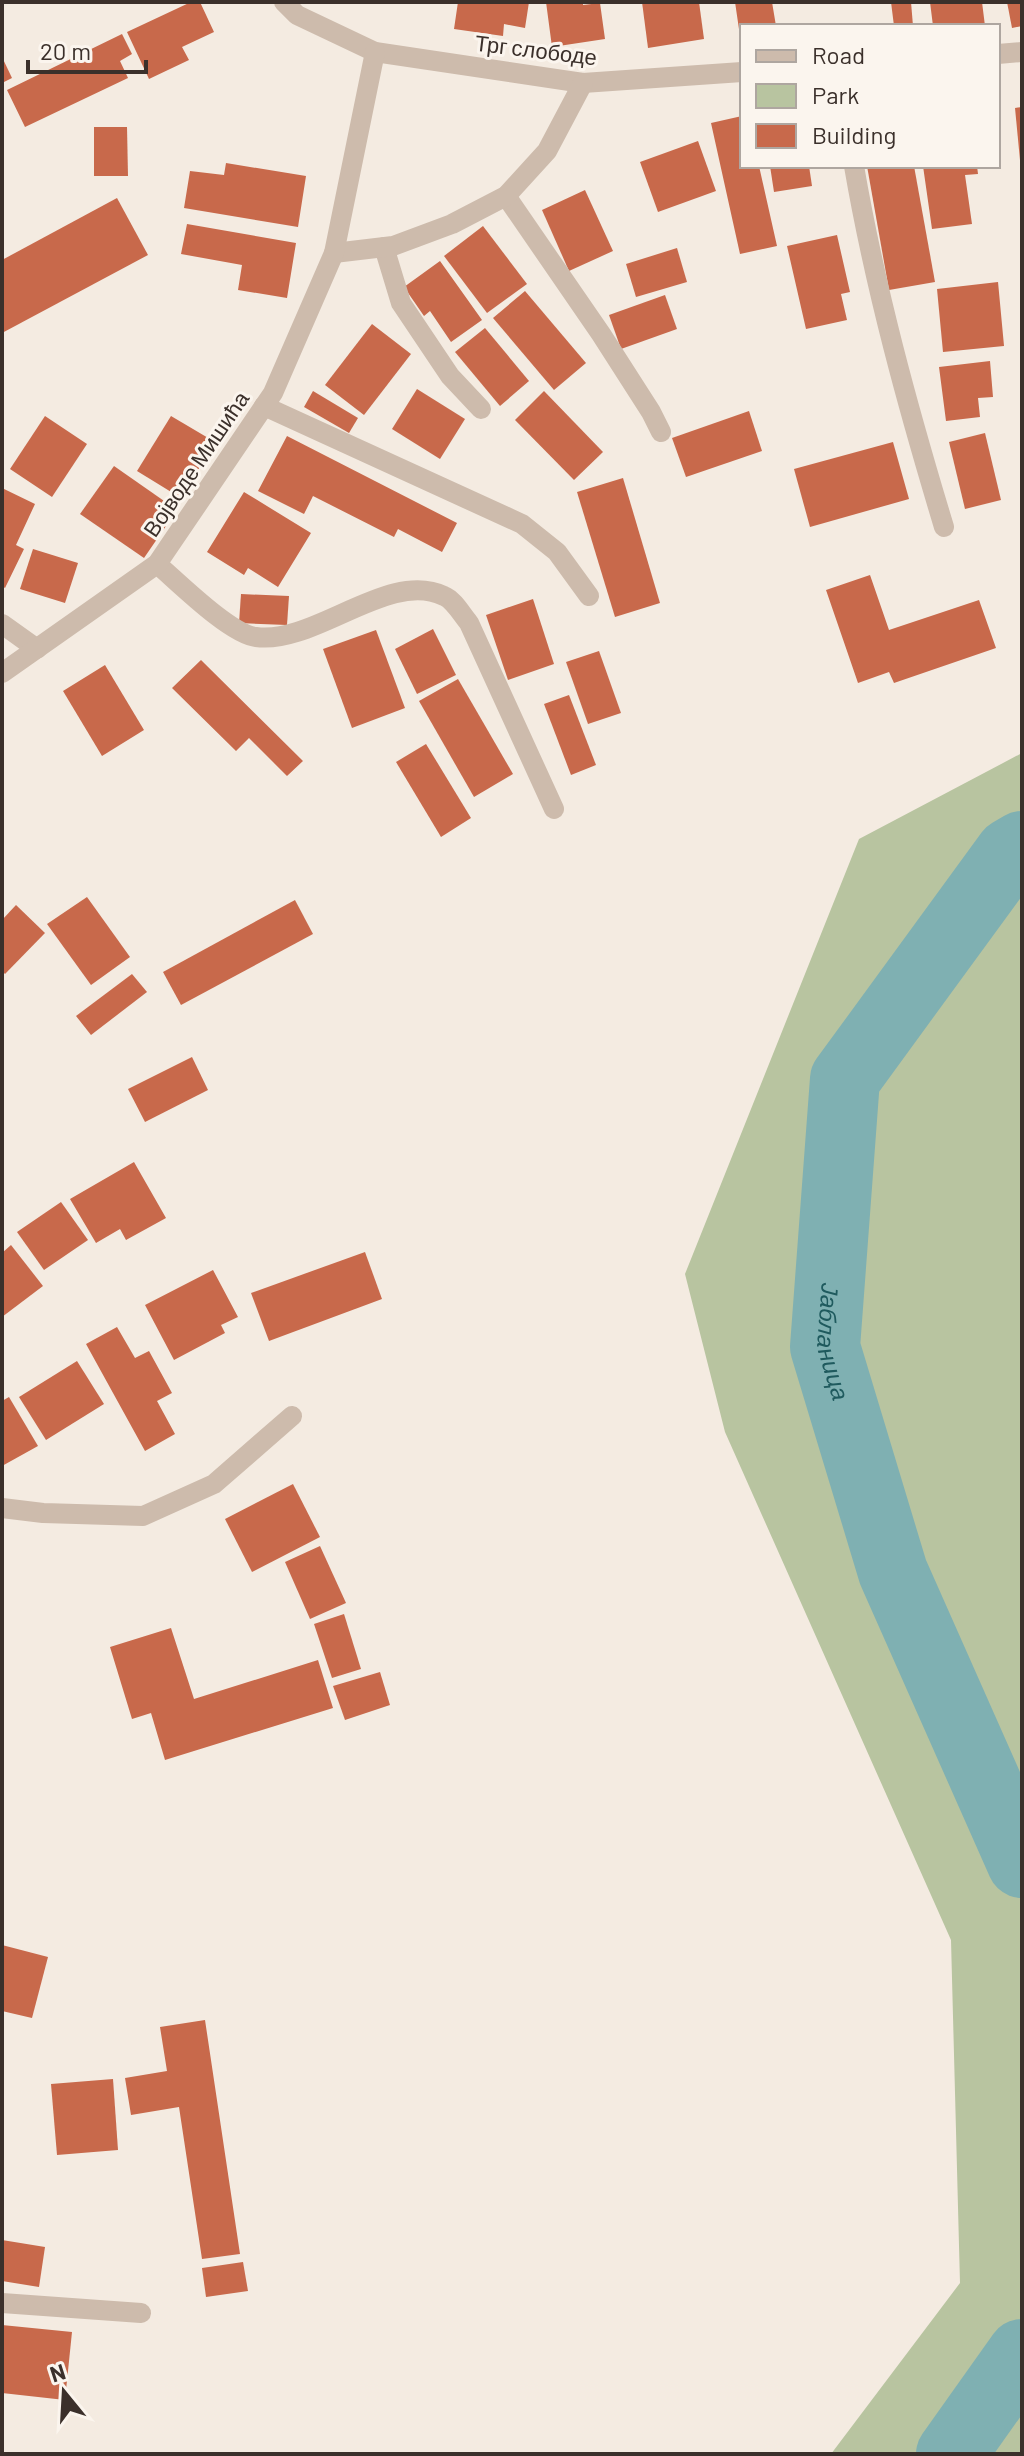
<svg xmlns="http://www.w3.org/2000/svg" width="1024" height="2456" font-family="Barlow,sans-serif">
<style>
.green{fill:#b8c4a0}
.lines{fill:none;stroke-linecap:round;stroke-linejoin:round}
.river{stroke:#7fb0b2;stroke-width:70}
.building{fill:#c8694b}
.minor{stroke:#cdbbac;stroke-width:20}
.labels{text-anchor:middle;stroke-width:6;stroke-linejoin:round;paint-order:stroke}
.street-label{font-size:22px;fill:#3b302b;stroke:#fbf5ee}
.water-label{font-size:24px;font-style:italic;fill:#1f5a5e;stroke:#fbf5ee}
</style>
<rect width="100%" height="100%" fill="#f4ebe1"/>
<path class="green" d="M1022,753v1701h-191l129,-171 -9,-343 -226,-508 -40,-158 174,-435z"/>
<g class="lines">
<g class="river">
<path id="s1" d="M1022,846l-12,7 -165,226 -20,268 68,225 129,291"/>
<path d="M951,2454l71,-100"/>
</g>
</g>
<g class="building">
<path d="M191,2h9l14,30 -32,15 7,13 -40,19 -22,-47z"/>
<path d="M458,2h71l-4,26 -21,-4 -1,12 -49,-7z"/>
<path d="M546,2h37v3l17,-2 5,36 -53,8z"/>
<path d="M642,2h57l5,37 -56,9z"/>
<path d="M735,2h37l4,24h-34l-2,10z"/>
<path d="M891,2h20l2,24h-19z"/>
<path d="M930,2h52l3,24h-52z"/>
<path d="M1007,2h15v24l-10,2z"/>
<path d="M122,34l10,20 -12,7 8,17 -103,49 -18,-37z"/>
<path d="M2,57l10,21 -10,5z"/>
<path d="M1022,107v53h-2l-5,-52z"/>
<path d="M742,116v50h17l18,80 -37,8 -29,-131z"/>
<path d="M94,127h33l1,49h-34z"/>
<path d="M698,141l18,50 -58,21 -18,-50z"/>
<path d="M226,163l80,13 -8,51 -114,-19 6,-37 34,4z"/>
<path d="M770,166h39l3,20 -38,6z"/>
<path d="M867,166h47l21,116 -46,8z"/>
<path d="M923,166h54l1,8 -13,1 7,49 -40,5z"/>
<path d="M585,190l28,61 -44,20 -27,-61z"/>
<path d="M117,198l31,57 -146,78v-73z"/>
<path d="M187,224l109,19 -9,55 -49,-8 4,-25 -61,-11z"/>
<path d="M483,226l44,58 -40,29 -43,-57z"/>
<path d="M837,235l13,57 -9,2 6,26 -41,9 -19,-83z"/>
<path d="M677,248l10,34 -51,15 -10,-33z"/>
<path d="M440,261l42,59 -31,22 -21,-31 -6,5 -20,-29z"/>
<path d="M998,282l6,64 -61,6 -6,-63z"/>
<path d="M525,291l61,72 -32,27 -61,-72z"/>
<path d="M665,295l12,34 -56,20 -12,-34z"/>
<path d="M372,324l39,30 -47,61 -39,-30z"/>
<path d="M485,328l44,53 -29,25 -45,-54z"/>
<path d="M990,361l3,36 -15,1 2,19 -34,4 -7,-54z"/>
<path d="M417,389l48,30 -25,40 -48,-30z"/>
<path d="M313,391l45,27 -9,15 -45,-26z"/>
<path d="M544,391l59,61 -29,28 -59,-60z"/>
<path d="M749,411l13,40 -76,26 -14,-39z"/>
<path d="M45,416l42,28 -35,53 -42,-28z"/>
<path d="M171,416l44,26 -34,56 -44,-27z"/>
<path d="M985,433l16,67 -36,9 -16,-67z"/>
<path d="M287,436l170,87 -15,29 -44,-23 -4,8 -81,-41 -9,18 -46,-23z"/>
<path d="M893,442l16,57 -99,28 -16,-58z"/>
<path d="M114,466l63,44 -33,48 -64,-44z"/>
<path d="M623,478l37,125 -45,14 -38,-125z"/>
<path d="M2,488l33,16 -19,41 8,4 -19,39 -3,-2z"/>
<path d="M244,492l67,41 -33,54 -30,-19 -4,7 -37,-23z"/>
<path d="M33,549l45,14 -13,40 -45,-14z"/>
<path d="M870,575l19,55 90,-30 17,48 -102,35 -5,-11 -31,11 -32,-93z"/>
<path d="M241,594l48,2 -2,29 -48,-2z"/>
<path d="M533,599l21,65 -46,16 -22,-65z"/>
<path d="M433,629l23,46 -39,19 -22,-45z"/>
<path d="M376,630l29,78 -53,20 -29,-79z"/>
<path d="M599,651l22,62 -33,11 -22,-62z"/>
<path d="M201,660l102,101 -16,15 -38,-38 -13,13 -64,-63z"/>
<path d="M105,665l39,65 -42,26 -39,-65z"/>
<path d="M458,679l55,95 -39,23 -55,-96z"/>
<path d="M569,695l27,70 -25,10 -27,-71z"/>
<path d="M426,744l45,74 -30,19 -45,-75z"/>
<path d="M87,897l43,60 -39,28 -44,-61z"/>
<path d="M295,900l18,34 -132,71 -18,-33z"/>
<path d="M16,905l29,28 -40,41 -3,-3v-51z"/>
<path d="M132,974l15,18 -56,43 -15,-19z"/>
<path d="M192,1057l16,33 -63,32 -17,-33z"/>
<path d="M134,1162l32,56 -40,22 -6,-11 -24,14 -26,-44z"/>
<path d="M61,1202l27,38 -44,30 -27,-38z"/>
<path d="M11,1245l32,41 -41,31v-64z"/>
<path d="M365,1252l17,47 -113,42 -18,-48z"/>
<path d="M213,1270l25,47 -17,8 4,8 -51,27 -29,-55z"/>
<path d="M117,1327l18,31 14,-7 23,42 -15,8 18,33 -30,17 -59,-107z"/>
<path d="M77,1361l27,43 -58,36 -27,-43z"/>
<path d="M9,1397l29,49 -36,20v-65z"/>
<path d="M293,1484l27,53 -68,35 -27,-53z"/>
<path d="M320,1546l26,57 -36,16 -25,-57z"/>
<path d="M344,1614l17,55 -29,9 -18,-54z"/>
<path d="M171,1628l23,71 124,-39 15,48 -168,52 -14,-47 -19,6 -22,-72z"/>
<path d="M380,1672l10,33 -45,15 -12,-34z"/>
<path d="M2,1945l46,12 -16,61 -30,-7z"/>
<path d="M205,2020l35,234 -38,5 -23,-152 -48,8 -6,-37 42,-7 -7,-44z"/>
<path d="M113,2079l5,71 -61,5 -6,-71z"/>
<path d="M2,2240l43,7 -6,40 -37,-6z"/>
<path d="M243,2262l5,29 -42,6 -4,-29z"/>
<path d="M2,2325l70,7 -7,68 -63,-7z"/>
</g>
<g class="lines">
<g class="minor">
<path d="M284,2l13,13 78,37 208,31 159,-11"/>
<path d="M998,54l24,-2"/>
<path d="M854,166c21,122 54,242 90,361"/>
<path d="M506,196l95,138 50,78 10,20"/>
<path d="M384,247l17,56 49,73 31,33"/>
<path d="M334,253l59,-7 59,-22 54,-28 41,-45 36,-68"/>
<path d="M264,406l258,118 35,28 32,44"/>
<path d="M157,564c21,18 73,70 99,73 59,8 133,-68 188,-41 10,4 18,19 25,27l85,186"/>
<path d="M2,624l35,25"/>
<path d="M2,673l155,-109 116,-171 61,-140 41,-201"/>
<path d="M2,1508l41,5 100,3 71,-32 78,-68"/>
<path d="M2,2303l139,10"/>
</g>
</g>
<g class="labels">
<g class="street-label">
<text transform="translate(536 50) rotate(7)" y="8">Трг слободе</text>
<text transform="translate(196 464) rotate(-56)" y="8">Војводе Мишића</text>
</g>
<g class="water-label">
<text dy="8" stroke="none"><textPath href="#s1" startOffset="558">Јабланица</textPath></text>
</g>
</g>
<rect width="1024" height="2456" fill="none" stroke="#3b302b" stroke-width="8"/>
<rect x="740" y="24" width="260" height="144" fill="#fbf5ee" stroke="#aea6a0" stroke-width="2"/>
<rect x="756" y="50" width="40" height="12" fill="#cdbbac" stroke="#aea6a0" stroke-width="2"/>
<text x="812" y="64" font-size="24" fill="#3b302b">Road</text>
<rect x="756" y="84" width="40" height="24" fill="#b8c4a0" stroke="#aea6a0" stroke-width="2"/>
<text x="812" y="104" font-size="24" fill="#3b302b">Park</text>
<rect x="756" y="124" width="40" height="24" fill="#c8694b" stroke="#aea6a0" stroke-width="2"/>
<text x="812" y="144" font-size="24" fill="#3b302b">Building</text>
<g transform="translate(64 2392) rotate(342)" stroke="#fbf5ee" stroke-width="6" paint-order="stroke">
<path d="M0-6L14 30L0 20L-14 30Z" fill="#3b302b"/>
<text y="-12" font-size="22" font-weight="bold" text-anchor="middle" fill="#3b302b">N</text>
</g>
<path d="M28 60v12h118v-12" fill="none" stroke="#3b302b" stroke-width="4"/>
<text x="40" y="60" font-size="24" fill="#3b302b" stroke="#fbf5ee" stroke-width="6" paint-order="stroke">20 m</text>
</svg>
